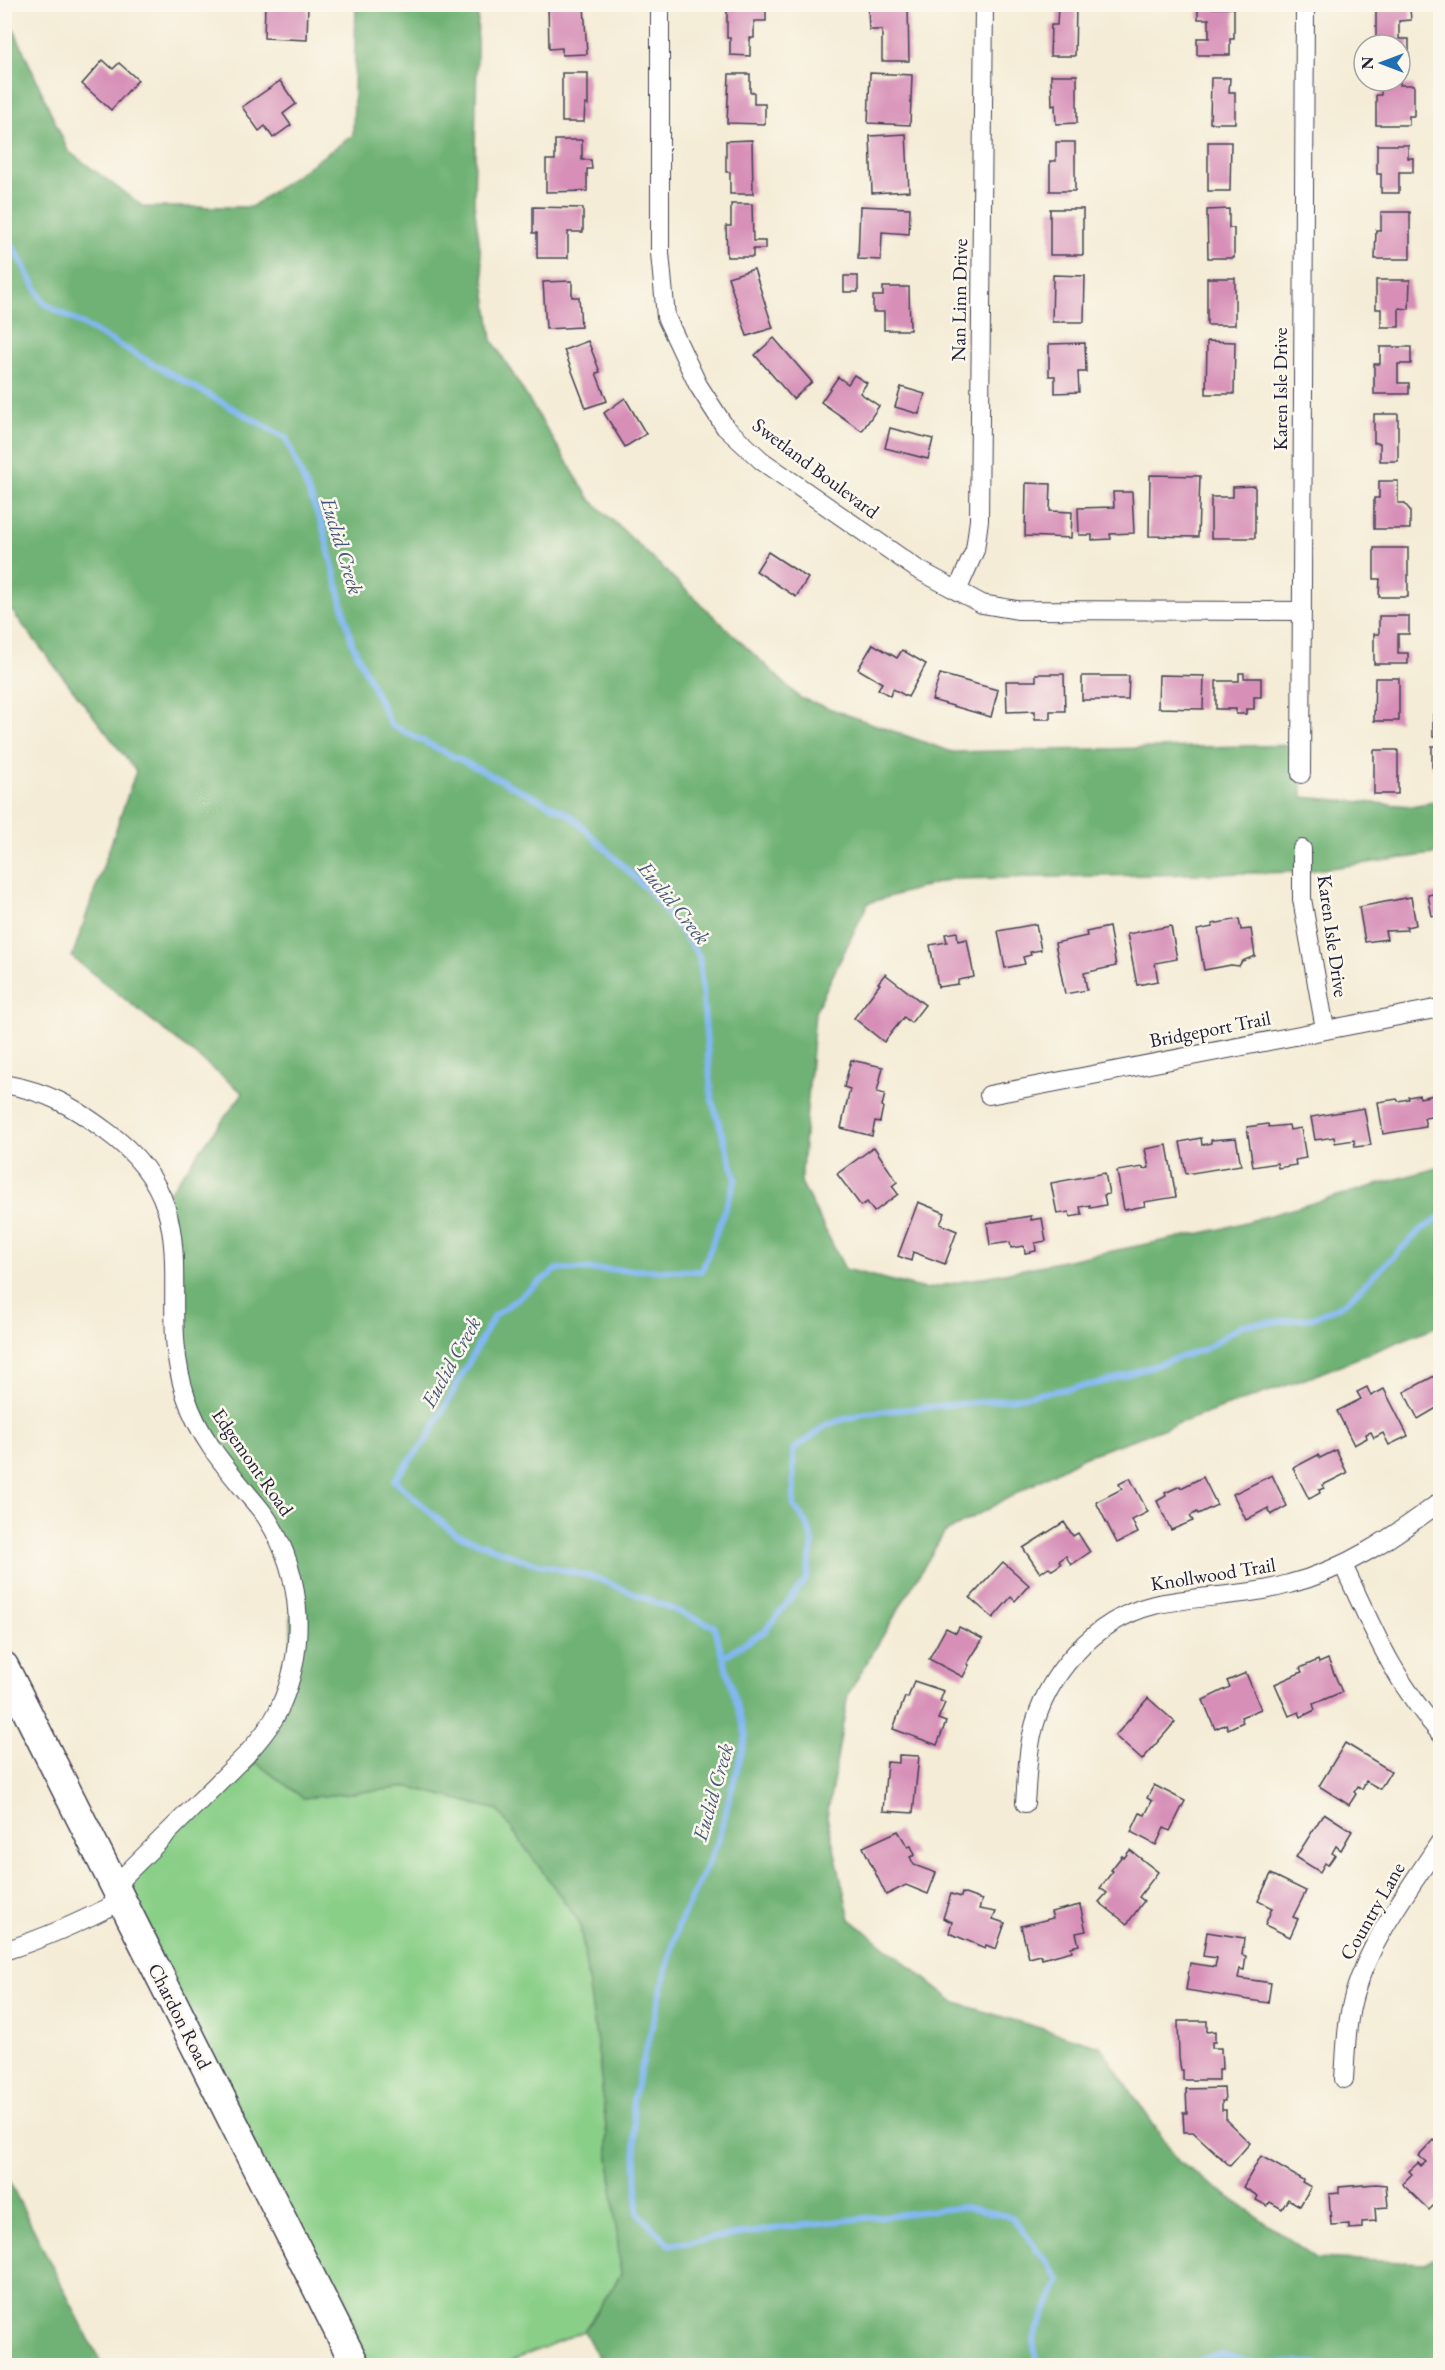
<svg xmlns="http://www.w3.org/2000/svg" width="1445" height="2370" font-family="'EB Garamond',serif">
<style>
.green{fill:#8acf88;stroke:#567862;stroke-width:1.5}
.forest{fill:#6fb274;stroke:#486a58;stroke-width:1.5}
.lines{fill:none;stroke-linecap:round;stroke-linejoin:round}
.stream{stroke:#82b7f1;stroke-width:6}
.building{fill:#d78fb7}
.street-casing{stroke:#424052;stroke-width:20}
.primary-casing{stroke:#424052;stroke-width:31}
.street{stroke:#fff;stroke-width:18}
.primary{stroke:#fff;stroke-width:28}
.labels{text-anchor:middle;stroke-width:5;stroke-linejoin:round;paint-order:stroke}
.street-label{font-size:20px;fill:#22223b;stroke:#fbf7ec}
.water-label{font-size:21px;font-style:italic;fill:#44567b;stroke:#fbf7ec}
</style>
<rect width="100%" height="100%" fill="#fbf7ec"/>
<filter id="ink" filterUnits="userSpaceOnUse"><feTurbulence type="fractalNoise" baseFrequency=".0167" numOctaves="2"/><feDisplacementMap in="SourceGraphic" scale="12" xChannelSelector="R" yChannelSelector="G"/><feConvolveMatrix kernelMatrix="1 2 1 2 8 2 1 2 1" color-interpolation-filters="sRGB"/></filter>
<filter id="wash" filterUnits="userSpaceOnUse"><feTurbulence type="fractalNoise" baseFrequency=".008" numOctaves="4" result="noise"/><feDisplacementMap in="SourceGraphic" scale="24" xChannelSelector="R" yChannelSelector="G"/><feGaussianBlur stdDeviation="1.35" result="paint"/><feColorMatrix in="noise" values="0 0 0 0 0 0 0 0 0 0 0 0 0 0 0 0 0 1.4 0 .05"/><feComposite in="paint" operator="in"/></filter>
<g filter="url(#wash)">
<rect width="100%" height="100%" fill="#f4ecd6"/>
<path class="green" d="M246,1755l57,43 107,-11 88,23 82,113 19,135 22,216 -37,57 -82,34h-146l-242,-479z"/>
<g class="forest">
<path d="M356,5h122l-4,198 18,137 97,158 211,200 152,54 349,-7 1,52 109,9 29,-5v52l-139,19 -350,7 -83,24 -53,109 -14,170 44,87 80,20 296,-60 219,-62v158l-127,51 -230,81 -139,76 -96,161 -21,123 23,102 106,84 144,43 78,115 138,97 108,5 16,-8v110h-838l-18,-34 37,-57 -22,-216 -19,-135 -82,-113 -88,-23 -107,11 -57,-43 45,-76v-107l-106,-177 -22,-195 80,-107 -171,-136 64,-186 -131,-169 -1,-595 64,144 76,56h107l102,-72z"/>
<path d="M5,2173l97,192h-97z"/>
</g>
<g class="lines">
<g class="stream">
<path d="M4,201l4,36 36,66 242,135 37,89 29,116 39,82 179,90 79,76 50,64 13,145 24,79 -34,92 -145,-2 -63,47 -66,122 -34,42 61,54 75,28 66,16 118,48 32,110 -29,108 -39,82 -45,174 5,113 32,32 116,-18 178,-20 48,10 48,62 -27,61 4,26"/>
<path d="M723,1657l42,-26 41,-52 7,-36 -6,-20 -13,-17 -1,-56 35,-26 38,-11 143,-14 92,-16 104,-34 37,-24 71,-7 31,-14 77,-74 19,-13"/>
<path d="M1179,2366l40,-11 39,8h58l6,3"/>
</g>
</g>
<g id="blocks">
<g class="building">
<path d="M265,4h43l-1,36 -43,-2z"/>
<path d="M548,5h36l3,49 -25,1v-7l-13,1z"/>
<path d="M727,5h39v16h-12v17h-4v18l-20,-1v-17h-3z"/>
<path d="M868,6h40l1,55h-27v-31h-13z"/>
<path d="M1058,6h18l-1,50h-25l1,-31h6z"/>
<path d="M1198,8h36v31h-4v16h-33v-17h12v-19h-11z"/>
<path d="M1410,9l1,11 -12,1v18h10v17h-9v-11h-18l-1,-6 -5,1v-30z"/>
<path d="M103,60l10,9 6,-6 19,17 -27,30 -29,-26z"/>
<path d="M562,73h26v32l-3,-1 -1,18h-22z"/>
<path d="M870,73l42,2 -2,50 -42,-2z"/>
<path d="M729,74h21v18h4v12h11v20l-38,-1z"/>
<path d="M1051,75h26v48l-21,1 -1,-19 -3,1z"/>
<path d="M1211,78h19l-1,14h6v31h-25z"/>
<path d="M280,81l16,23 -13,10 8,11 -18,13 -8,-12 -6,5 -17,-24z"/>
<path d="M1381,81h19v4h14v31h-5v9h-33v-30h5z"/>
<path d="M906,134l3,57 -37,2 -2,-57z"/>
<path d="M555,140h27v20h9l1,9h-5v22l-41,1v-32h9z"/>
<path d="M752,140l1,54h-23v-22h-4v-31z"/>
<path d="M1056,142h19v49h-25v-30h6z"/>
<path d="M1208,142h23l-1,49h-22z"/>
<path d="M1377,145h31v13h5v14h-14v21h-18v-19h-4z"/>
<path d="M731,204h21l1,37h12v8h-12v8h-26l-1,-31h5z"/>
<path d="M860,206l50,2 -1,26 -27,-2 -1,28 -23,-1z"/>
<path d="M533,207l50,1v24h-15v26h-31v-25h-4z"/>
<rect x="1050" y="209" width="33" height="46"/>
<path d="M1229,209v19h5v30h-26l-1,-48z"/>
<path d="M1381,212h29v47h-35l1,-29h5z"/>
<path d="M754,269l19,59 -26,8 -19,-59z"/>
<path d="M1053,275l32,1 -1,46h-32z"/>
<rect x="844" y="276" width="14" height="16"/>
<rect x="1207" y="278" width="28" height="47"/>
<path d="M1376,280h34l-1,29 -10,-1v19h-18v-18h-5z"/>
<path d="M572,281v16h7l2,30 -35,2 -3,-47z"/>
<path d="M883,287h26l1,43h-26v-18h-11v-16h10z"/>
<path d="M774,338l38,44 -19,17 -38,-44z"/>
<path d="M588,341l12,31 -4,1 11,28 -21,7 -22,-58z"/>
<path d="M1207,341l28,1 -1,52h-28z"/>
<path d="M1085,343l1,29h-8l1,20 -24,1v-17h-6v-32z"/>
<path d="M1380,347h31v17h-13v19h11v11h-35v-30h6z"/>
<path d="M854,375l13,8 -7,10 19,13 -17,25 -41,-29 17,-25 10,7z"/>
<path d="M901,387l24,7 -6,20 -24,-7z"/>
<path d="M625,398l21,36 -21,13 -21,-34z"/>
<path d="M1374,414h24v47h-18v-18h-6z"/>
<path d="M890,428l43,11 -5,20 -43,-11z"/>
<path d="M1150,475l50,1 -2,61 -49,-1z"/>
<path d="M1379,481h19v22h6l6,7v19h-36v-31h5z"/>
<path d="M1026,483l25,1 -1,27 22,1 -1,26 -46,-2z"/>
<path d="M1255,486v52h-44v-41h22v-10z"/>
<path d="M1113,492h19l2,41 -24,1 1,5 -19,1v-5h-13l-1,-27 36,-1z"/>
<path d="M1374,548h34v49h-29l1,-18h-6z"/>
<path d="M768,552l40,26 -12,19 -40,-26z"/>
<path d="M1379,616h30v18h-11v19h10v11h-34v-30h5z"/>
<path d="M873,644l24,14 5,-8 24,14 -18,33 -15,-8 -3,7 -12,-7 4,-6 -24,-14z"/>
<path d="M1239,673h5v5h17v19h-7v12h-8v5h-10v-5h-20v-28h23z"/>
<path d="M940,674l58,16 -7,27 -59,-17z"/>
<path d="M1036,674h28l1,37h-15v8h-15v-8l-28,1 -1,-31h30z"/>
<path d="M1159,675l45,1 -1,33 -45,-1z"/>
<path d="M1082,676h47l-1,24h-46z"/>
<path d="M1375,678h24v43h-25z"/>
<rect x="1433" y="714" width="7" height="23"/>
<rect x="1432" y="746" width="8" height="21"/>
<rect x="1374" y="750" width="24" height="44"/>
<path d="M1440,892v23l-8,1 -4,-21z"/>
<path d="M1411,897l5,28 -10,2 1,3 -22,1 2,8 -22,3 -6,-35z"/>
<path d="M1239,919l2,11 10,-1 4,27 -13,5 -3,5 -8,-1 -27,5 -7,-40 16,-3 -1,-3z"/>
<path d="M1036,924l5,26 -11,2 1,3 -8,2 2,7 -20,4 -7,-37z"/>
<path d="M1171,926l6,33 -22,4 3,18 -21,4 -10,-51z"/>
<path d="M1109,927l7,39 -32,7 3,17 -22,4 -10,-51 32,-7 -1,-4z"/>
<path d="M957,932l1,9 9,-2 7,38 -16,3v4l-20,3 -8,-42 17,-3 -2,-8z"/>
<path d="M885,974l40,31 -14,18 -7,-6 -20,25 -30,-24 26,-34 -2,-1z"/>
<path d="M851,1060l32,7 -6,25 8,2 -3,12 1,1 -3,15 -5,-1 -3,15 -31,-8 9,-39 -6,-2z"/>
<path d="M1419,1095l1,3 14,-3 3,21 -13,2 2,9 -43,7 -5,-32 19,-3 1,2 11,-2 -1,-2z"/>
<path d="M1364,1108l7,37 -16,2 -1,-7 -19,3 -1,-6 -19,3 -4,-23z"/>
<path d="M1268,1124l1,3 20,-2 1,5 11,-2 5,30 -11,2 1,5 -18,3 -1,-5 -24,4 -6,-40z"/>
<path d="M1201,1138l1,7 9,-2v-3l25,-2 5,27 -55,9 -6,-32z"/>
<path d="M1167,1145l9,52 -32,5 1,4 -21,4 -7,-39 26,-4v2l6,-1 -4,-19z"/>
<path d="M874,1147l23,35 -5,4 6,8 -24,18 -7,-10 -6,4 -24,-32z"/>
<path d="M1105,1173l4,21 -5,1 2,10 -16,3v-3l-10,2 2,8 -12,2 -1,-5 -12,2 -6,-31z"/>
<path d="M918,1202l27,11 -5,11 17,7 -12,33 -32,-12 -2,9 -13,-5z"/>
<path d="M1031,1216v4l11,-2 4,23 -11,2 1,8 -11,2 -1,-7 -13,2 -1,-6 -20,3 -3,-22z"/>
<path d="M1440,1373v33l-22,13 -14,-27z"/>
<path d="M1367,1387l4,9 13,-7 24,47 -19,9 -6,-12 -9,5 -3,-6 -5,2 1,4 -13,7 -17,-34 24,-12 -4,-7z"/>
<path d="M1336,1450l11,23 -24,12 1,3 -5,2 1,3 -11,6 -16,-31 25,-13 2,3z"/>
<path d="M1272,1475l15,31 -16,9 -3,-7 -22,12 -13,-26z"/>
<path d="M1203,1477l14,28 -19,9 -1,-2 -7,4 3,5 -22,9 -14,-29 9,-5 -1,-3 15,-7 1,2z"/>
<path d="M1130,1478l18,34 -16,8 6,13 -21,10 -21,-41 26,-13 -3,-5z"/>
<path d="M1064,1522l9,14 5,-3 12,19 -19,13 -5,-9 -7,5 2,3 -9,6 -3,-3 -9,6 -17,-25z"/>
<path d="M1003,1562l26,23 -14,16 -4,-4 -18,21 -23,-20z"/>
<path d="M959,1627l24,12 -16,25 2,1 -6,12 -34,-18 17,-31 10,5z"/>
<path d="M1328,1659l14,33 -29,12 2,6 -14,7 -2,-5 -10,4 -14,-32 27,-12 -2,-4 18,-8 1,3z"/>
<path d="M1246,1673l15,36 -20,8 2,5 -15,7 -2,-5 -11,5 -12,-29 27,-13 -3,-6z"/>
<path d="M914,1681l30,10 -4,10 5,2 -7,16 8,3 -9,23 -44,-16 12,-32 3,1z"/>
<path d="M1148,1698l27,24 -33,38 -27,-24z"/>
<path d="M1345,1743l46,28 -11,18 -14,-8 -4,8 -4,-3 -4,6 2,2 -7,11 -30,-19z"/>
<path d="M899,1755l20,1 -6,57 -30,-2 4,-49 12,1z"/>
<path d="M1154,1785l31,16 -15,30 -6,-3 -8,17 -25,-13 9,-19 5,2 7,-14 -5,-3z"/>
<path d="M1324,1813l28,18 -11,19 -5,-4 -4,7 3,2 -7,10 -3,-2 -5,9 -24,-15z"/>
<path d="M898,1831l10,16 3,-1 4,9 -5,2 4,8 22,8 -8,21 -22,-9 -20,10 -23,-48z"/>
<path d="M1130,1850l28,22 -19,25 5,4 -17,23 -28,-22 8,-9 -7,-5 13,-17 -2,-1 11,-14 2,2z"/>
<path d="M1271,1874l35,17 -13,26 5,2 -8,18 -25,-12 7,-17 -14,-7z"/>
<path d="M962,1893l20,7 -3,9 17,3 -3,7 12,4 -9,26 -10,-4 -1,3 -36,-15 3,-11 -9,-4 8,-24 10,3z"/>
<path d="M1080,1905l6,26 -10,2 3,12 -8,2 1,4 -30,8 -1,-4 -12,3 -8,-32 32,-8 -2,-6z"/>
<path d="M1207,1932l37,6 -2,17 4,1 -2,14 -4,-1 -2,9 33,5 -3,20 -82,-13 4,-27 25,4 2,-9 -14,-2z"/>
<path d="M1178,2021h29v11l8,-1v11h-3v6h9l1,21h-3v11h-36v-10h-2l-2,-13z"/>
<path d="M1224,2088l1,13h-3v9h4v10l24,23 -20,23 -37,-34h-9l-1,-19h4l-1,-24z"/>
<path d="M1440,2139v60l-11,11 -27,-26 10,-10 -3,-3 9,-8 3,3 5,-4 -7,-6 15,-16 3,3z"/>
<path d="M1261,2156l42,24 -1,2 9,5 -11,19 -12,-7 -6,10 -12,-7 -3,4 -11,-6 2,-4 -15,-9z"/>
<path d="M1376,2184l10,1 2,22 -13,1 1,13 -14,1v6l-13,1v-5l-18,1 -2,-31 10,-1v-6z"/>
</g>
</g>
</g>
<g filter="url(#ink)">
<use href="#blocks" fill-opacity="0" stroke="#424052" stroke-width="1.5"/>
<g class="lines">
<g class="street-casing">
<g id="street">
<path d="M660,4v249l6,64 32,68 27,42 37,34 155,108 65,35 35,6 285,1"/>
<path d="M957,591l18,-41 4,-30 5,-516"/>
<path d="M1301,774l4,-770"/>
<path d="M1302,849v50l23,130"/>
<path d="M4,1084c44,8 67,21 102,47 108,78 46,165 80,266 12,37 35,65 60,95 7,9 16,18 22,28 35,56 39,127 12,187 -8,18 -21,33 -34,48l-132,131"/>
<path d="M989,1095l451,-87"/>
<path d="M1343,1565c30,63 50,115 97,168"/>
<path d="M1025,1803c2,-23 2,-46 7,-68 13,-60 62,-115 122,-130 45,-10 91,-8 135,-21 58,-15 104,-47 151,-82"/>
<path d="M4,1951c41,-13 79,-30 117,-50"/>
<path d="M1344,2079c2,-28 2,-56 10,-84 16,-55 55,-105 86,-153"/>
</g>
</g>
<g class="primary-casing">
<path id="primary" d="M4,1666l352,700"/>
</g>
<use href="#street" class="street"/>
<use href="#primary" class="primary"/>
</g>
</g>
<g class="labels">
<g class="street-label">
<text transform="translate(959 300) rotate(-89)" y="7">Nan Linn Drive</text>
<text transform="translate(1280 389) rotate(-90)" y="7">Karen Isle Drive</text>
<text transform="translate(816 468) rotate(37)" y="7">Swetland Boulevard</text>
<text transform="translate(1333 936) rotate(82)" y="7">Karen Isle Drive</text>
<text transform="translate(1210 1029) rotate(-11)" y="7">Bridgeport Trail</text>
<text transform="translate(253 1462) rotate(55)" y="7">Edgemont Road</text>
<text transform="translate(1213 1574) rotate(-9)" y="7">Knollwood Trail</text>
<text transform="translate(1372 1911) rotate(-60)" y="7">Country Lane</text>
<text transform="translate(180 2016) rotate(63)" y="7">Chardon Road</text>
</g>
<g class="water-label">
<text transform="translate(342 546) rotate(73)" y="7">Euclid Creek</text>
<text transform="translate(674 903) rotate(51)" y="7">Euclid Creek</text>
<text transform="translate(451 1362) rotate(-61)" y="7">Euclid Creek</text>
<text transform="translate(713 1792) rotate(-74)" y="7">Euclid Creek</text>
</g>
</g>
<rect width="1445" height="2370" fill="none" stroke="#fbf7ec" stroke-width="24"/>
<g transform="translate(1382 63) rotate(270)"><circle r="28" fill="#fbf7ec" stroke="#a4a2a5" stroke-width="1.5"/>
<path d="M0-4.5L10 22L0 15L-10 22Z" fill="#1f6fb2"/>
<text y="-9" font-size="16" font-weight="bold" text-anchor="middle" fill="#22223b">N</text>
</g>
</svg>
